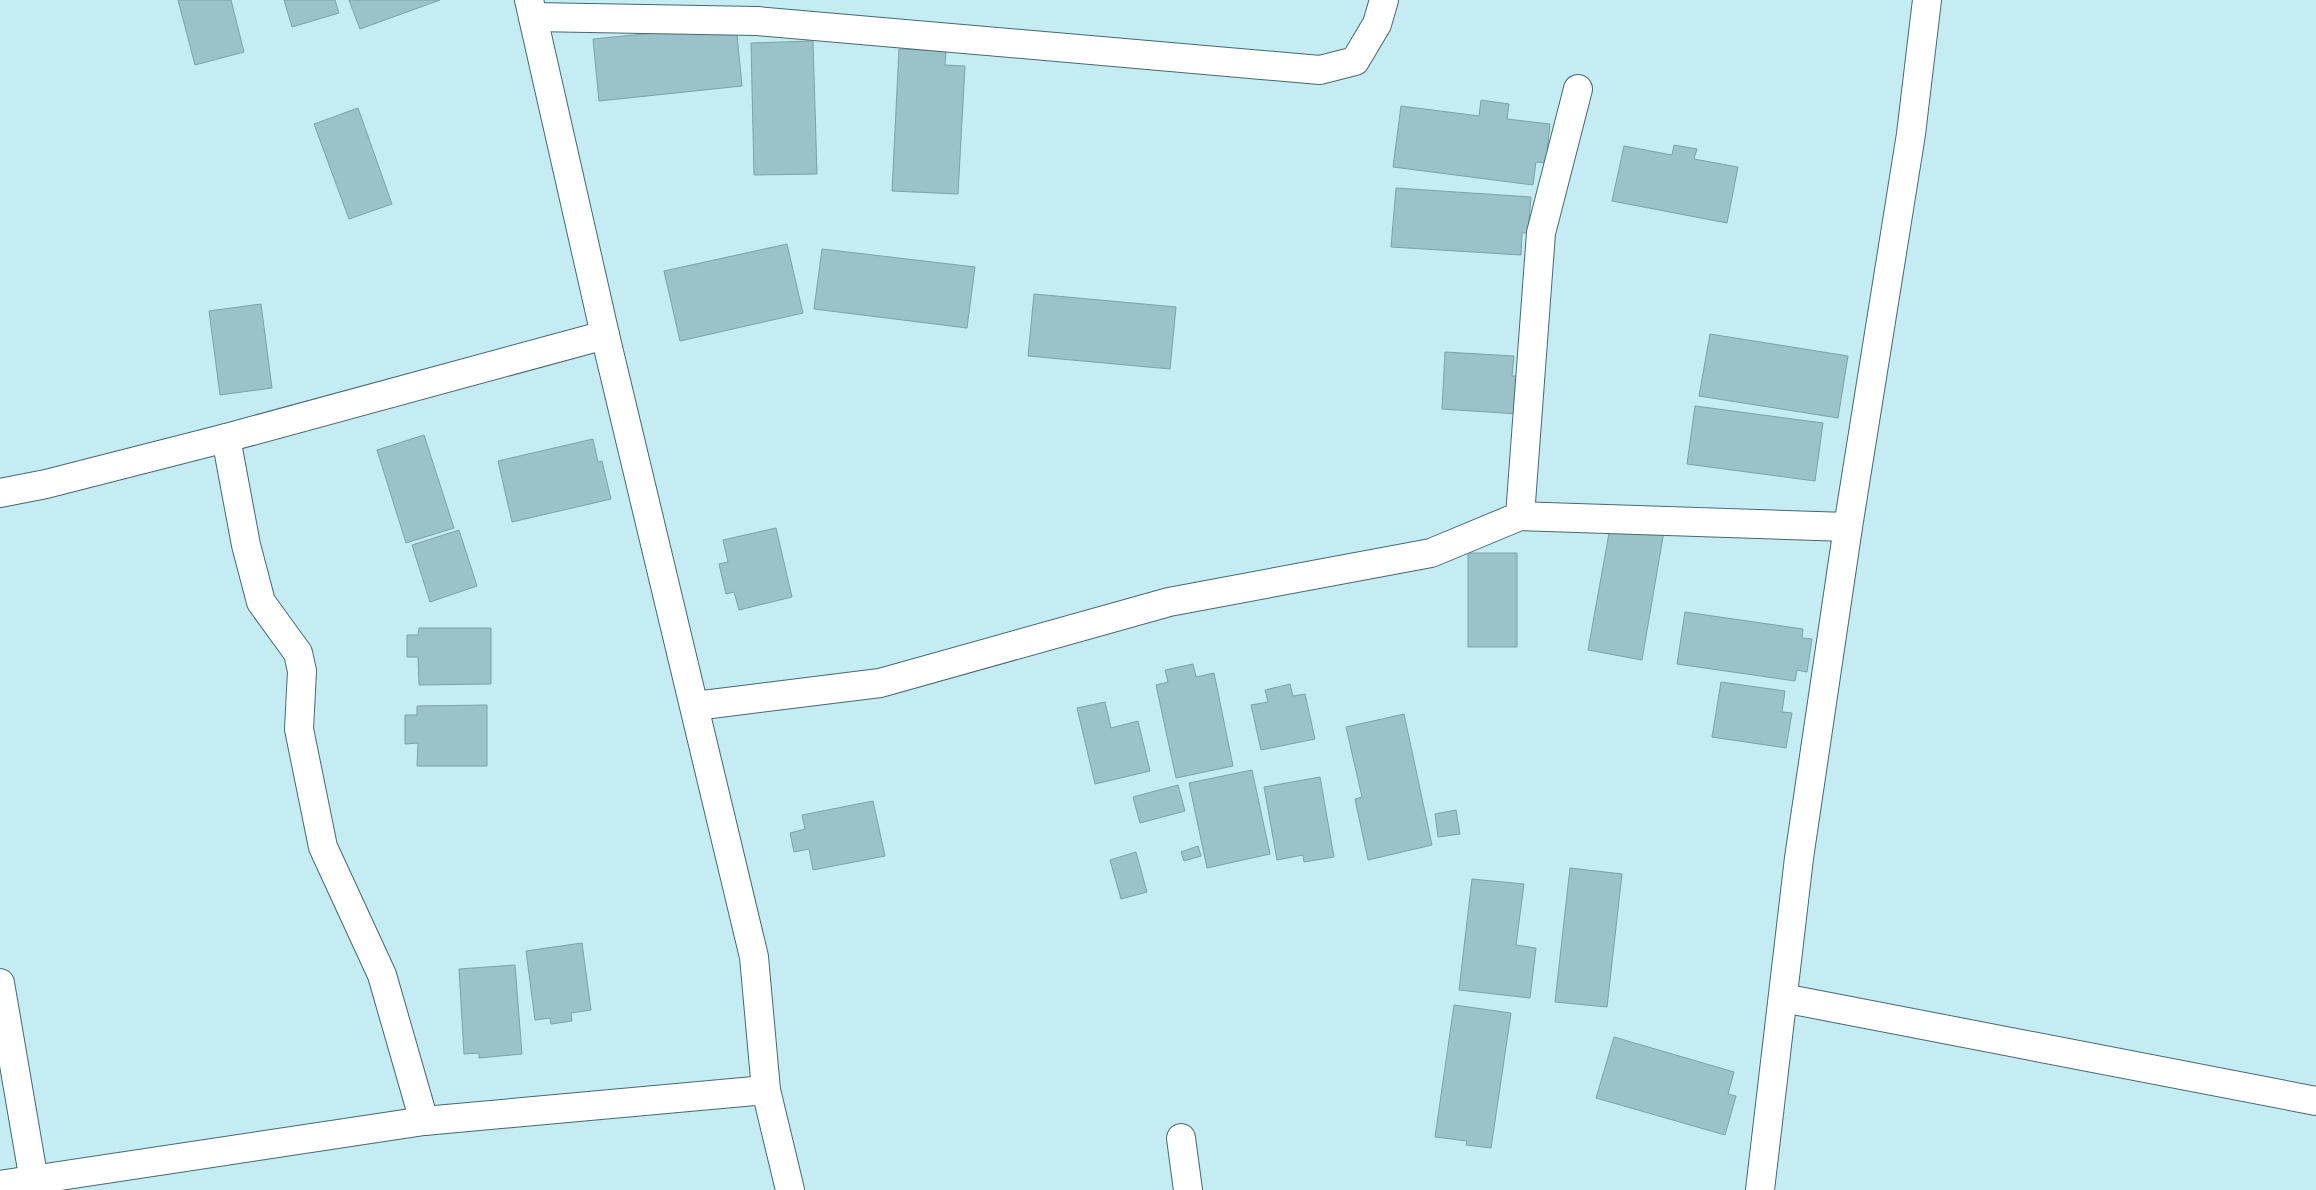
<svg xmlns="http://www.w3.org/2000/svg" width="2316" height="1190" font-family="'Roboto Condensed',sans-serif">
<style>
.building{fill:#9cc2c9;stroke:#7ca1a7}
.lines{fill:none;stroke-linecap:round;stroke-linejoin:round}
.minor-casing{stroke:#45696f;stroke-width:30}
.minor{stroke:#fff;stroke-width:28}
</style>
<rect width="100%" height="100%" fill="#c4ecf2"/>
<g class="building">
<path d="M178,0h53l13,52 -49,13z"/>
<path d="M284,0h51l4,13 -47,14z"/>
<path d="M349,0h91l-80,29z"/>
<path d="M736,25l6,61 -143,15 -6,-62z"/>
<path d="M813,41l4,133 -63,1 -3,-132z"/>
<path d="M899,49l47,2 -1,14 20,1 -7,128 -66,-3z"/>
<path d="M1481,100l28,4 -2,15 43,5 -4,39 -10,-1 -3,23 -140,-18 8,-61 78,10z"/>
<path d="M358,108l34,96 -43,15 -35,-95z"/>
<path d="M1674,145l23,4 -3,10 44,8 -11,56 -115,-22 12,-55 48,9z"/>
<path d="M1396,188l135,9 -3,36h-6l-1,22 -130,-8z"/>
<path d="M787,244l16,69 -123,28 -16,-70z"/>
<path d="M822,249l153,18 -8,61 -153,-19z"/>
<path d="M1034,294l142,13 -6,62 -142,-13z"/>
<path d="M261,304l11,84 -52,7 -11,-84z"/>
<path d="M1710,334l138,22 -10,62 -139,-22z"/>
<path d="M1445,352l69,4 -2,20h8l-2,38 -76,-5z"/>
<path d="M1695,406l128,17 -8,58 -128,-17z"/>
<path d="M424,435l30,93 -48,15 -29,-93z"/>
<path d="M593,439l5,23 4,-1 9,38 -99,23 -14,-61z"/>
<path d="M1611,522l53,9 -22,129 -54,-10z"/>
<path d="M776,528l16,69 -53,13 -5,-18 -8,2 -7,-30 9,-2 -5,-22z"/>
<path d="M459,530l18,56 -47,16 -18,-57z"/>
<rect x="1468" y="553" width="49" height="94"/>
<path d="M1685,612l118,17 -1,9 10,1 -5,33 -10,-2 -2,11 -118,-17z"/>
<path d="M419,628h72v56l-72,1 -1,-28h-11v-22h11z"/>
<path d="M1193,664l3,13 18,-4 19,93 -57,12 -20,-93 12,-3 -3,-12z"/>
<path d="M1721,682l64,9 -3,21 10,1 -6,35 -74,-11z"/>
<path d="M1290,684l3,12 12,-2 10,45 -54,11 -10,-45 17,-3 -3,-12z"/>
<path d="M1105,702l6,26 27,-7 12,50 -55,13 -18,-76z"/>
<path d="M487,705v61h-70l1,-23 -13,1v-29h12v-9z"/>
<path d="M1404,714l28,131 -64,15 -13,-61 7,-2 -16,-70z"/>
<path d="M1252,770l18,84 -63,14 -18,-85z"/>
<path d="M1320,777l14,80 -30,5 -1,-7 -26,5 -13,-73z"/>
<path d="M1178,785l7,26 -45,12 -7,-26z"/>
<path d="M873,801l12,55 -72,14 -4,-21 -15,3 -4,-19 15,-4 -3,-14z"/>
<path d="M1456,810l4,24 -22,3 -3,-23z"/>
<path d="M1198,846l3,10 -17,5 -3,-9z"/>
<path d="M1136,852l11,40 -26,7 -11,-39z"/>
<path d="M1570,868l52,6 -15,133 -52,-5z"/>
<path d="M1472,879l52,5 -8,61 20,3 -6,50 -71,-8z"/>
<path d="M582,943l9,67 -20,3 1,8 -21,3 -1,-6 -15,2 -9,-69z"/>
<path d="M515,965l7,89 -43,4v-5l-15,1 -5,-85z"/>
<path d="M1454,1005l57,8 -20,135 -25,-3 1,-4 -32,-4z"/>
<path d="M1614,1037l120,35 -6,22 8,2 -11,39 -129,-37z"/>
</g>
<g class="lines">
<g class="minor-casing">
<g id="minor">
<path d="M529,0l76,335 149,622 12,133"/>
<path d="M533,17l224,4 563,49 35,-9 22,-37 7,-24"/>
<path d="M226,438l20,107 15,57 37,51 4,18 -3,58 24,118 59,128 42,146"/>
<path d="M0,493l46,-9 180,-46 379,-103"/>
<path d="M1520,516l328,11 -49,331 -39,332"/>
<path d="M1848,527l63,-393 16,-134"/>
<path d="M695,706l185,-23 289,-81 262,-49 89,-37 21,-283 37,-144"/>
<path d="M0,983l34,198"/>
<path d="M1783,998l533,103"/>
<path d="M1181,1138l7,52"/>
<path d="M0,1185l424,-64 342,-31 24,100"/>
</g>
</g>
<use href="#minor" class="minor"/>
</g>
</svg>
